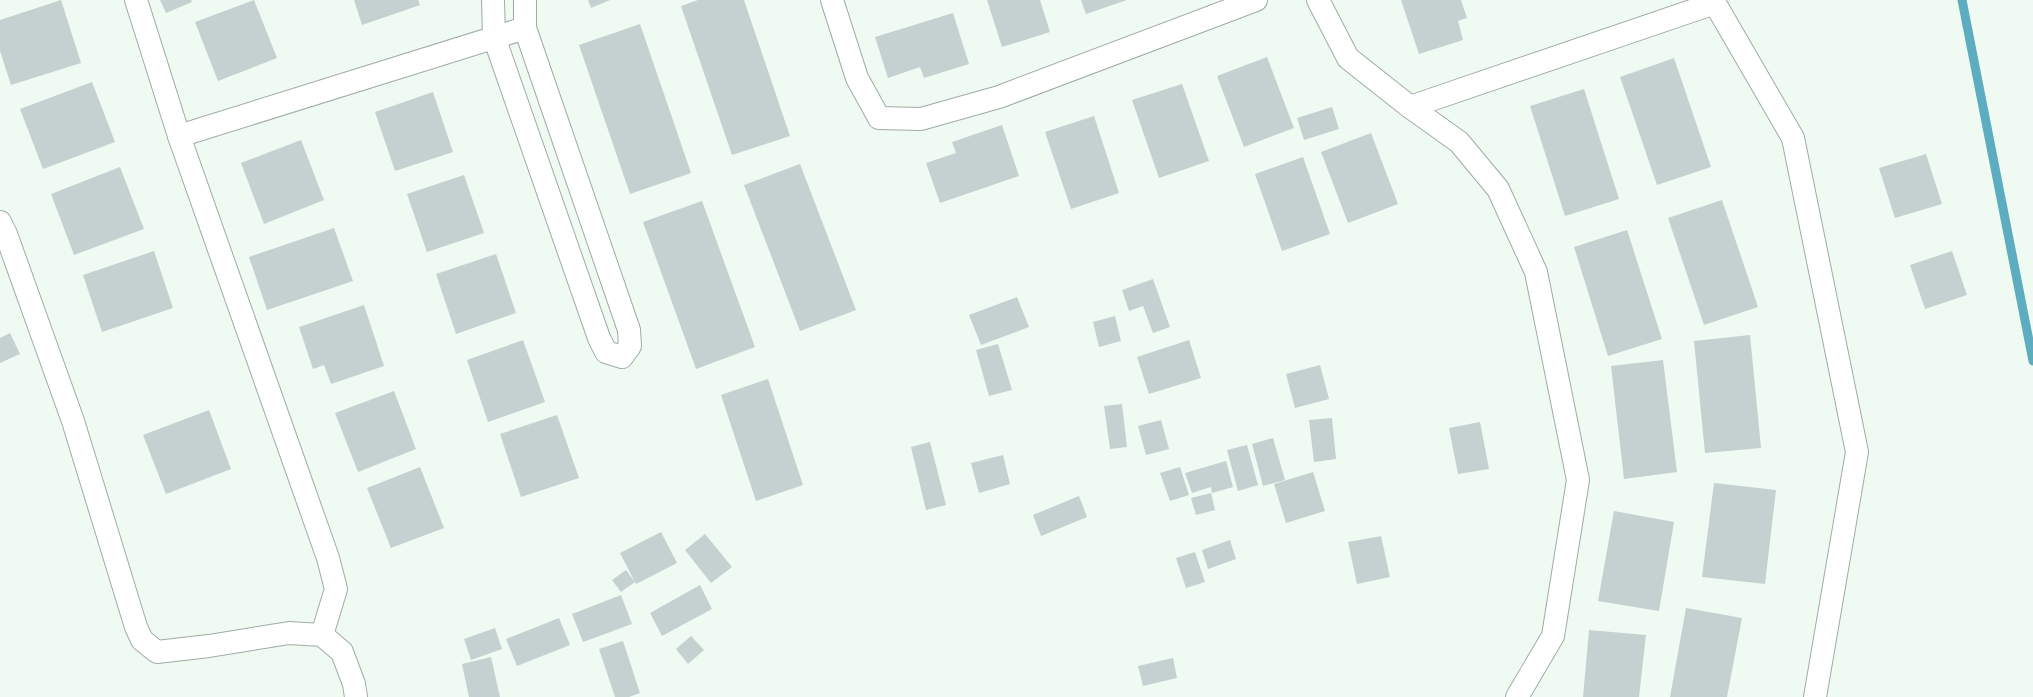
<svg xmlns="http://www.w3.org/2000/svg" width="2033" height="697" font-family="'Public Sans',sans-serif">
<style>
.lines{fill:none;stroke-linecap:round;stroke-linejoin:round}
.stream{stroke:#5eacbf;stroke-width:9}
.building{fill:#c4d1d0}
.minor-casing{stroke:#a0aba5;stroke-width:24}
.minor{stroke:#fff;stroke-width:22}
</style>
<rect width="100%" height="100%" fill="#effaf3"/>
<g class="lines">
<path class="stream" d="M1962,0l71,361"/>
</g>
<g class="building">
<path d="M61,0l20,63 -70,22 -11,-34v-31z"/>
<path d="M160,0h31l1,2 -26,11z"/>
<path d="M254,0l23,58 -59,23 -23,-59z"/>
<path d="M354,0h64l2,5 -58,20z"/>
<path d="M588,0h22l-19,8z"/>
<path d="M698,0h46l46,136 -58,19 -51,-149z"/>
<path d="M987,0h53l10,32 -48,15z"/>
<path d="M1081,0h46l-41,14z"/>
<path d="M1401,0h60l6,18 -9,3 5,19 -44,14z"/>
<path d="M953,13l16,51 -45,14 -4,-11 -32,11 -13,-41z"/>
<path d="M640,24l51,149 -61,21 -51,-149z"/>
<path d="M1267,57l27,71 -50,19 -27,-71z"/>
<path d="M1674,58l37,109 -54,18 -37,-108z"/>
<path d="M92,82l23,60 -72,27 -23,-60z"/>
<path d="M1182,84l27,77 -50,17 -27,-78z"/>
<path d="M1584,89l35,110 -54,17 -35,-110z"/>
<path d="M433,92l20,60 -58,19 -20,-59z"/>
<path d="M1332,107l7,22 -35,11 -7,-22z"/>
<path d="M1094,116l25,77 -48,16 -26,-77z"/>
<path d="M1002,125l17,51 -79,27 -14,-40 30,-10 -4,-11z"/>
<path d="M1371,133l27,71 -50,19 -27,-71z"/>
<path d="M301,140l23,60 -60,24 -23,-61z"/>
<path d="M1926,154l16,50 -47,14 -16,-50z"/>
<path d="M1303,157l27,77 -48,17 -27,-77z"/>
<path d="M800,164l56,146 -56,21 -56,-146z"/>
<path d="M120,167l24,62 -70,26 -23,-61z"/>
<path d="M464,175l20,58 -57,19 -20,-58z"/>
<path d="M1722,200l36,107 -54,18 -36,-107z"/>
<path d="M702,201l53,146 -59,22 -53,-147z"/>
<path d="M334,228l19,53 -86,29 -18,-53z"/>
<path d="M1627,230l35,109 -54,17 -34,-109z"/>
<path d="M154,251l19,57 -71,24 -19,-57z"/>
<path d="M1952,251l15,44 -42,14 -15,-44z"/>
<path d="M496,254l20,59 -60,21 -20,-60z"/>
<path d="M1153,279l17,48 -17,6 -10,-27 -14,5 -7,-21z"/>
<path d="M1017,297l12,30 -48,18 -12,-30z"/>
<path d="M364,305l20,61 -53,18 -7,-19 -11,4 -14,-42z"/>
<path d="M1115,316l6,25 -22,6 -6,-25z"/>
<path d="M10,333l10,21 -20,9v-25z"/>
<path d="M1750,335l11,113 -56,5 -11,-112z"/>
<path d="M523,340l22,62 -57,20 -21,-62z"/>
<path d="M1189,340l12,38 -52,16 -12,-37z"/>
<path d="M998,344l14,46 -23,6 -13,-46z"/>
<path d="M1663,360l14,112 -53,7 -13,-113z"/>
<path d="M1320,365l9,34 -34,9 -9,-34z"/>
<path d="M768,379l35,106 -47,16 -35,-106z"/>
<path d="M394,391l22,58 -58,23 -23,-59z"/>
<path d="M1122,404l5,43 -17,2 -6,-43z"/>
<path d="M209,410l22,59 -65,25 -23,-59z"/>
<path d="M557,415l22,63 -58,19 -21,-63z"/>
<path d="M1332,418l4,41 -22,3 -5,-42z"/>
<path d="M1161,420l8,29 -23,6 -8,-29z"/>
<path d="M1480,422l9,47 -31,5 -9,-46z"/>
<path d="M1273,438l12,42 -22,6 -11,-42z"/>
<path d="M930,442l16,63 -20,5 -15,-63z"/>
<path d="M1247,445l11,40 -20,6 -11,-41z"/>
<path d="M1003,455l7,29 -31,9 -8,-30z"/>
<path d="M1226,461l7,26 -21,6 -1,-6 -19,6 -7,-20z"/>
<path d="M420,467l24,61 -53,20 -24,-60z"/>
<path d="M1180,467l9,28 -19,6 -10,-28z"/>
<path d="M1313,472l12,39 -39,12 -12,-39z"/>
<path d="M1714,483l62,7 -11,94 -63,-7z"/>
<path d="M1211,493l4,17 -19,5 -5,-17z"/>
<path d="M1079,496l8,21 -46,19 -8,-21z"/>
<path d="M1614,511l60,11 -15,89 -61,-10z"/>
<path d="M661,532l16,31 -41,21 -16,-31z"/>
<path d="M705,534l27,33 -21,16 -26,-33z"/>
<path d="M1381,536l9,41 -33,7 -9,-42z"/>
<path d="M1230,540l6,19 -28,10 -6,-19z"/>
<path d="M1195,552l10,30 -19,6 -10,-30z"/>
<path d="M626,570l9,12 -14,10 -9,-12z"/>
<path d="M700,585l12,24 -50,27 -12,-23z"/>
<path d="M621,595l11,29 -49,18 -11,-28z"/>
<path d="M1686,608l56,10 -15,79h-57z"/>
<path d="M559,618l11,27 -53,21 -11,-27z"/>
<path d="M495,628l7,21 -31,11 -7,-21z"/>
<path d="M1589,630l57,5 -7,62h-56z"/>
<path d="M691,636l13,14 -16,14 -12,-15z"/>
<path d="M623,641l17,52 -11,4h-14l-16,-48z"/>
<path d="M491,657l9,40h-31l-7,-33z"/>
<path d="M1173,658l4,20 -34,8 -5,-20z"/>
</g>
<g class="lines">
<g class="minor-casing">
<g id="minor">
<path d="M136,0l43,136 149,422 8,31 -14,46"/>
<path d="M493,0l1,37 105,301 7,14 16,5 8,-11 -1,-16 -104,-302v-28"/>
<path d="M832,0l25,78 22,40 42,1 78,-22 257,-97"/>
<path d="M1318,0l30,58 62,49 49,35 39,47 38,83 42,208 -25,156 -36,61"/>
<path d="M1713,0l80,138 64,314 -42,245"/>
<path d="M1410,107l305,-104"/>
<path d="M179,136l346,-108"/>
<path d="M0,222l6,12 67,187 63,206 6,13 15,12 52,-6 80,-13 33,2 20,17 12,32 2,13"/>
</g>
</g>
<use href="#minor" class="minor"/>
</g>
</svg>
